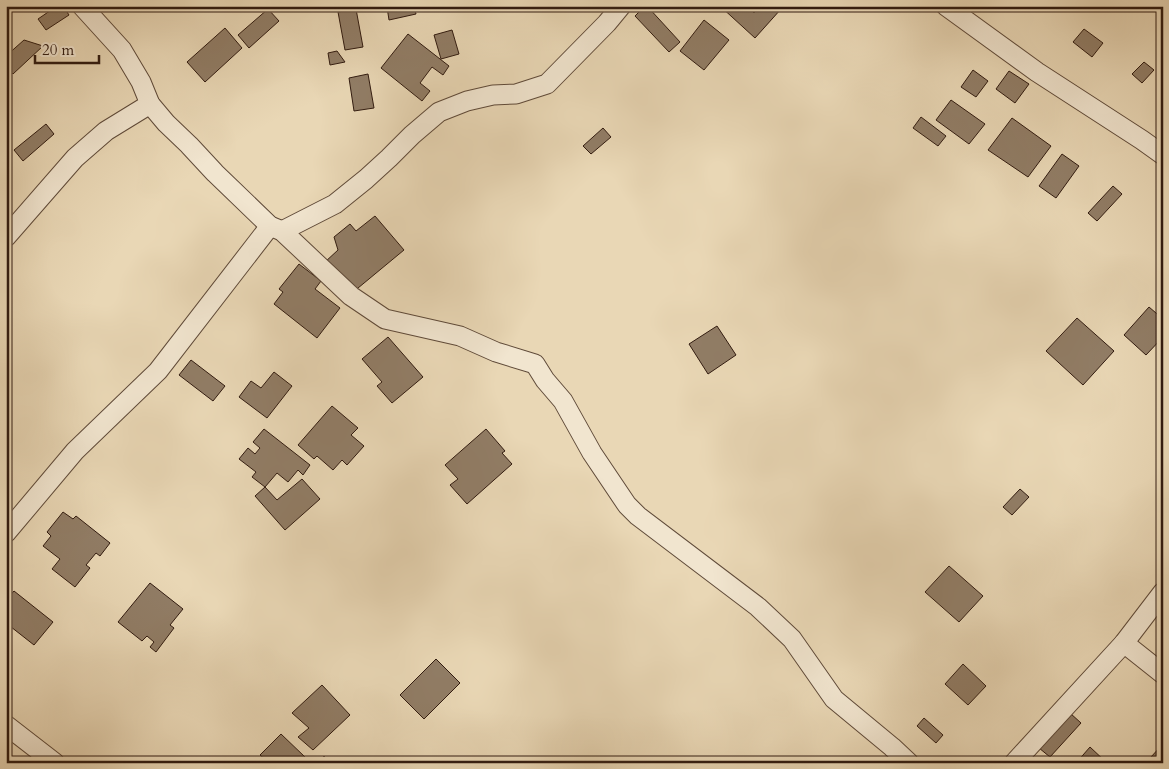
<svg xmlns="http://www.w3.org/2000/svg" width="1169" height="769" font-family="Cardo,serif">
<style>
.building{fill:#917d66;stroke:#311b10}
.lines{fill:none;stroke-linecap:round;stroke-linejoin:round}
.street-casing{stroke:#5f4a39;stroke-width:21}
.street{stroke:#f1e5cf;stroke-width:19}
</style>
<rect width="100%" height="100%" fill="#e9d7b5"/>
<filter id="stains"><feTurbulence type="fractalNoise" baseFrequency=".004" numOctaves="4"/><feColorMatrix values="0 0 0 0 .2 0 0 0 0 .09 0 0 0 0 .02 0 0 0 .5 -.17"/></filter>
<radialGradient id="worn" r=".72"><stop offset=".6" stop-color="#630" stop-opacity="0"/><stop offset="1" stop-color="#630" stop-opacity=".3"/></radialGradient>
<g class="building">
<path d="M57,6h6l6,9 -23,15 -8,-11z"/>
<path d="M390,6h24l2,8 -27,6 -2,-13z"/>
<path d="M645,6h2l33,36 -11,10 -34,-36z"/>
<path d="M720,6h27l7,7 6,-7h18l3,3 -26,29z"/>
<path d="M268,9l11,12 -30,27 -11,-13z"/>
<path d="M356,9l7,38 -18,3 -7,-38z"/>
<path d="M704,20l25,20 -25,30 -24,-19z"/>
<path d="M225,28l17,20 -37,34 -18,-20z"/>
<path d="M1084,29l19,14 -11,14 -19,-15z"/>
<path d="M452,30l7,24 -18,5 -7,-24z"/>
<path d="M408,34l41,32 -6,9 -11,-8 -12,16 10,8 -8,10 -41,-33z"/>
<path d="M24,40l19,6 -30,28 -7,-7v-11z"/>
<path d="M337,51l8,11 -15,3 -2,-12z"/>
<path d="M1144,62l10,8 -12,13 -10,-9z"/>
<path d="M973,70l15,11 -12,16 -15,-10z"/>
<path d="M1009,71l20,13 -14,19 -19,-14z"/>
<path d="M368,74l6,34 -20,3 -5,-33z"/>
<path d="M951,100l34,24 -16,20 -33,-24z"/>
<path d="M921,117l25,19 -8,10 -25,-18z"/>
<path d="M1012,118l39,28 -23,31 -40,-27z"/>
<path d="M46,124l8,10 -31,27 -9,-11z"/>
<path d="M603,128l8,9 -20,17 -8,-8z"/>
<path d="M1062,154l17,12 -23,32 -17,-12z"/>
<path d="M1113,186l9,8 -25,27 -9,-8z"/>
<path d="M375,216l29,34 -52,43 -27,-31 13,-12 -4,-13 16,-13 6,7z"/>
<path d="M299,264l22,17 -6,8 25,19 -23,30 -43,-34 9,-12 -4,-3z"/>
<path d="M1149,307l14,12v18l-17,18 -22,-20z"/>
<path d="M1077,318l37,33 -31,34 -37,-34z"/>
<path d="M717,326l19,29 -28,19 -19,-30z"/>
<path d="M388,337l35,40 -31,26 -15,-17 5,-4 -20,-23z"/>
<path d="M191,360l34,26 -12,15 -34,-26z"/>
<path d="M274,372l18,14 -25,32 -28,-21 12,-16 10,7z"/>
<path d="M332,406l26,22 -7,7 13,11 -17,19 -5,-5 -9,10 -16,-14 -3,3 -16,-14z"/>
<path d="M264,429l46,36 -7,10 -5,-5 -10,12 -11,-9 -12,14 -13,-10 4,-5 -17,-13 9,-11 7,6 5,-6 -7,-6z"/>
<path d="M486,429l19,22 -3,2 10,11 -45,40 -17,-19 8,-6 -13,-14z"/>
<path d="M302,479l18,20 -35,31 -30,-34 10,-9 12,13z"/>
<path d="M1020,489l9,8 -17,18 -9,-8z"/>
<path d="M63,512l10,7 3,-3 34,27 -10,13 -4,-3 -10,12 4,3 -15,19 -23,-18 8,-10 -17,-13 8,-10 -4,-4z"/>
<path d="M949,566l34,30 -24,26 -34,-30z"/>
<path d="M150,583l33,26 -13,16 4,3 -18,24 -6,-5 4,-5 -7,-6 -5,5 -24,-19z"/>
<path d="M14,591l39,31 -19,23 -28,-22v-16l3,-3 -3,-4z"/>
<path d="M436,659l24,24 -36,36 -24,-24z"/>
<path d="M963,664l23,22 -18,19 -23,-21z"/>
<path d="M322,685l28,30 -37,35 -15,-13 11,-9 -17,-15z"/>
<path d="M1070,713l11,10 -31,34 -11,-9z"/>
<path d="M924,718l19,17 -7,8 -19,-17z"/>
<path d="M281,734l24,23 -6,6h-30l-9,-8z"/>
<path d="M1163,744v19h-8l-5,-5z"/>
<path d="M1090,747l17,16h-31z"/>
<path d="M324,756l7,7h-13z"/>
</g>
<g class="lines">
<g class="street-casing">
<g id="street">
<path d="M82,6l40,44 19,32 9,22 16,19 23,22 26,28 55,53 12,5 69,65 34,23 75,17 36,16 39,12 10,16 18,21 29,52 35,52 11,11 120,91 34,32 42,60 58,48 17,16"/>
<path d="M946,6l91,66 105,68 21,15"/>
<path d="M282,231l53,-27 31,-25 23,-21 23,-23 27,-23 28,-11 26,-6 23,-1 31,-10 60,-61 14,-17"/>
<path d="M6,237l69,-79 31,-27 44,-27"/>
<path d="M6,533l69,-82 83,-80 112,-145"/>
<path d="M1124,643l39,31"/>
<path d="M6,725l49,38"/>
<path d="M1014,763l110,-120 39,-51"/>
</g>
</g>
<use href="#street" class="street"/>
</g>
<rect width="1169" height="769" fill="none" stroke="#e9d7b5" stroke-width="25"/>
<rect x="8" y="8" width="1154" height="754" fill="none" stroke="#311b10" stroke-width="2.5"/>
<rect x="12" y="12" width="1144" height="744" fill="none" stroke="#311b10"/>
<path d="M35 55v8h64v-8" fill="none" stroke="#311b10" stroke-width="2.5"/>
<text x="42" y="55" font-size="15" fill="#311b10" stroke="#f1e5cf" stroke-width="4" paint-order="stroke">20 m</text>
<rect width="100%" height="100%" filter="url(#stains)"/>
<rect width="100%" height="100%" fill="url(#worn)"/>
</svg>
